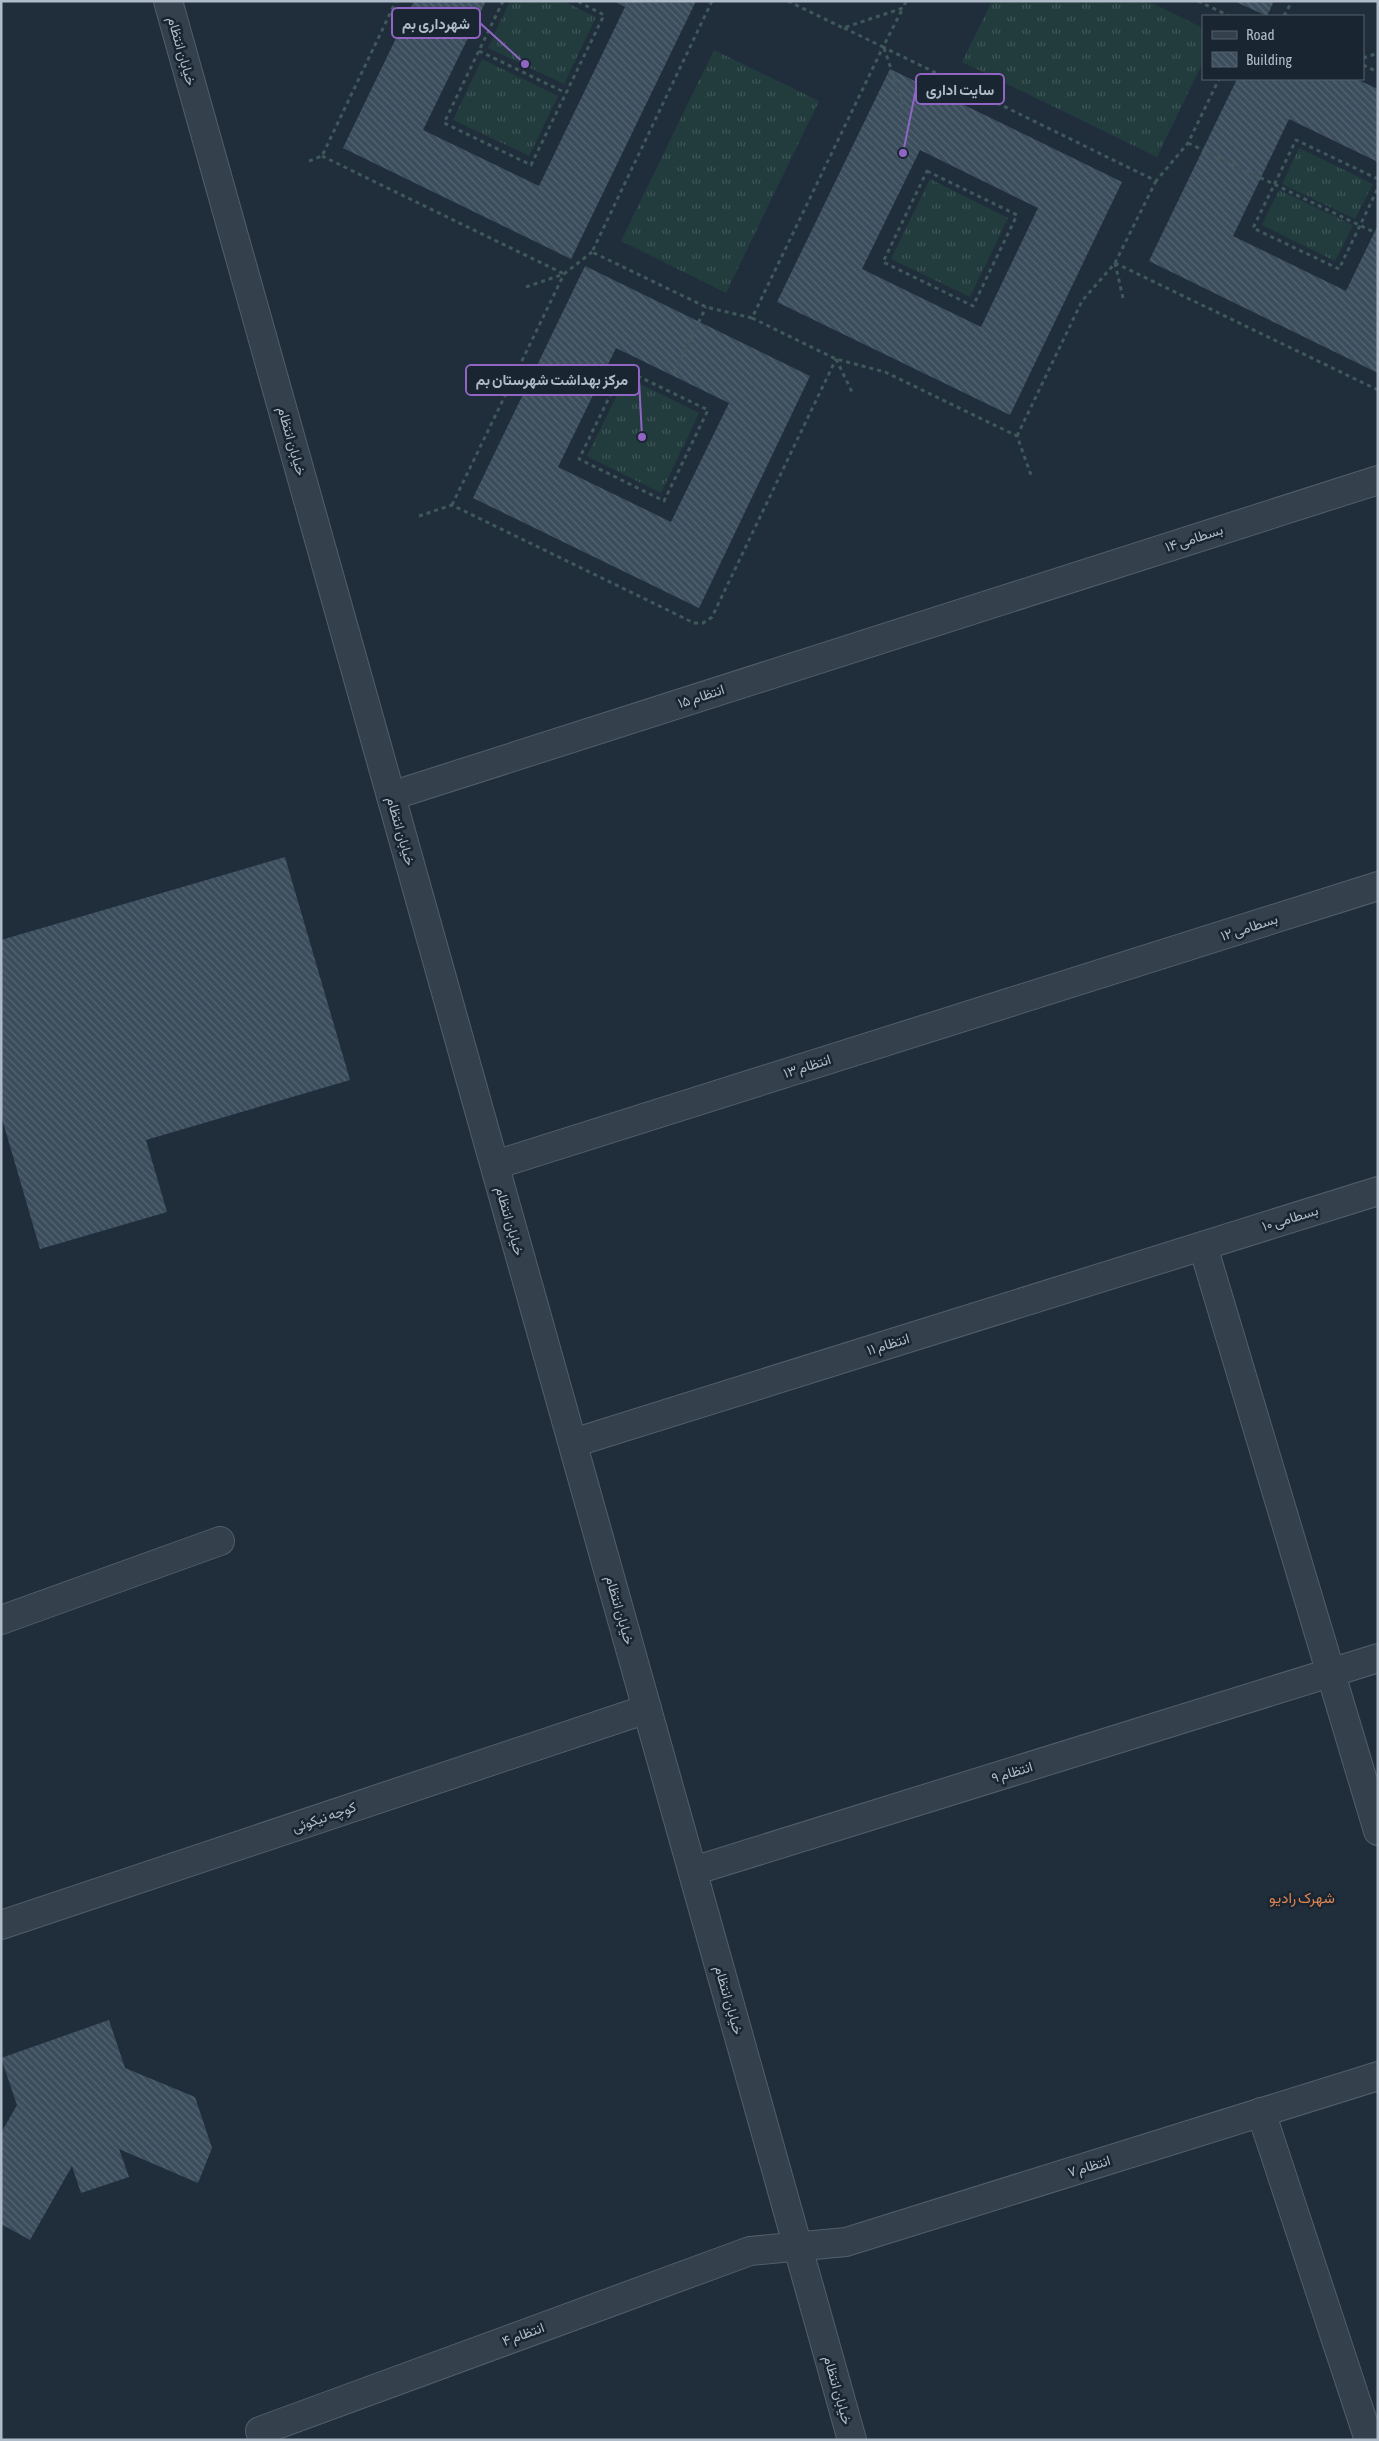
<svg xmlns="http://www.w3.org/2000/svg" width="1379" height="2441" font-family="'Asap Condensed',Vazirmatn,sans-serif">
<style>
.grass{fill:url(#grass-tufts)}
.building{fill:url(#building-back-hatch);fill-rule:evenodd}
.lines{fill:none;stroke-linecap:round;stroke-linejoin:round}
.minor-casing{stroke:#525e6a;stroke-width:30}
.path{stroke:#3f595a;stroke-width:3;stroke-dasharray:4 4;stroke-linecap:butt}
.minor{stroke:#34404c;stroke-width:28}
.labels{text-anchor:middle;stroke-width:5;stroke-linejoin:round;paint-order:stroke}
.street-label{font-size:14px;fill:#afbbc8;stroke:#192531}
.neighbourhood-label{font-size:15px;fill:#de8554;stroke:#192531}
.leader{fill:none;stroke:#9065c3;stroke-width:2}
.callout-dot{fill:#9065c3;stroke:#192531;stroke-width:2}
.callout{fill:#192531;stroke:#9065c3;stroke-width:2}
.callout-label{font-size:15px;text-anchor:middle;font-weight:bold;fill:#afbbc8}
</style>
<defs>
<pattern id="grass-tufts" width="24" height="20" patternUnits="userSpaceOnUse" patternTransform="scale(1.25)"><rect width="24" height="20" fill="#223c3d"/><path d="M3 7l-1-3M5 7V3M7 7l1-3M15 17l-1-3M17 17v-4M19 17l1-3" fill="none" stroke="#405658"/></pattern>
<pattern id="building-back-hatch" width="6" height="6" patternUnits="userSpaceOnUse" patternTransform="scale(1.25)"><rect width="6" height="6" fill="#3b4d5c"/><path d="M-1 5l2 2M0 0l6 6M5-1l2 2" fill="none" stroke="#556572"/></pattern>
</defs>
<rect width="100%" height="100%" fill="#202e3c"/>
<g class="grass">
<path d="M510,1h53l33,16 -32,67 -76,-36z"/>
<path d="M992,1h156l55,27v34l-46,95 -195,-95z"/>
<path d="M714,50l105,51 -93,192 -105,-52z"/>
<path d="M482,59l76,37 -29,60 -76,-36z"/>
<path d="M1299,148l74,36 -18,35 -73,-35z"/>
<path d="M930,179l78,39 -38,79 -79,-38z"/>
<path d="M1279,190l74,35 -18,36 -73,-36z"/>
<path d="M626,377l73,36 -38,80 -74,-37z"/>
</g>
<g class="building">
<path d="M414,1h72l-63,129 116,56 86,-179 -11,-6h82l-125,258 -228,-111z"/>
<path d="M1234,1h40l-7,15z"/>
<path d="M890,69l232,113 -112,233 -233,-113zM920,150l118,58 -57,119 -119,-58z"/>
<path d="M1237,79h119l22,10v73l-89,-43 -56,117 113,55 32,-66v148l-229,-112z"/>
<path d="M585,266l225,110 -111,232 -226,-110zM616,348l113,55 -58,119 -113,-55z"/>
<path d="M285,857l65,223 -204,60 21,72 -127,37 -39,-134v-175z"/>
<path d="M109,2020l16,48 70,29 17,51 -14,35 -79,-34 10,28 -48,16 -9,-27 -42,74 -29,-16v-91l16,-28 -16,-47z"/>
</g>
<g class="lines">
<g class="minor-casing">
<g id="minor">
<path d="M168,1l684,2439"/>
<path d="M391,796l987,-316"/>
<path d="M495,1165l883,-279"/>
<path d="M1203,1246l175,585"/>
<path d="M573,1443l805,-252"/>
<path d="M1,1620l219,-79"/>
<path d="M693,1871l685,-213"/>
<path d="M1,1925l646,-216"/>
<path d="M1261,2112l108,328"/>
<path d="M264,2440l-4,-9 490,-180 96,-9 532,-166"/>
</g>
</g>
<g class="path">
<path d="M503,1l-59,122 87,42 73,-150 -27,-14"/>
<path d="M712,1l-120,251 114,55 46,11 131,-271 273,134 32,-38 31,-64"/>
<path d="M788,1l55,27 60,-20 3,-7"/>
<path d="M1198,1l31,15"/>
<path d="M1284,16l8,-15"/>
<path d="M844,28l39,19 20,-39"/>
<path d="M884,48l21,62"/>
<path d="M479,51l87,42"/>
<path d="M1363,58l15,-5"/>
<path d="M1363,65l15,7"/>
<path d="M1188,143l190,91"/>
<path d="M322,156l242,118"/>
<path d="M309,161l13,-5 74,-155"/>
<path d="M927,171l90,44 -44,91 -90,-44z"/>
<path d="M1378,179l-82,-39 -43,88 86,41 39,-81"/>
<path d="M1115,263l263,127"/>
<path d="M1115,263l8,35"/>
<path d="M526,287l38,-13 28,-22"/>
<path d="M752,318l84,41 49,13 132,64 14,39"/>
<path d="M836,359l16,33"/>
<path d="M623,369l85,41 -44,91 -85,-42z"/>
<path d="M674,373l32,-66"/>
<path d="M1017,436l65,-135 33,-38 41,-82"/>
<path d="M452,505l112,-231"/>
<path d="M419,516l33,-11 242,118h9l9,-6 124,-258"/>
</g>
<use href="#minor" class="minor"/>
</g>
<g class="labels">
<g class="street-label">
<text transform="translate(182 51) rotate(74)" y="5">خیابان انتظام</text>
<text transform="translate(292 441) rotate(74)" y="5">خیابان انتظام</text>
<text transform="translate(1194 538) rotate(-18)" y="5">بسطامی ۱۴</text>
<text transform="translate(701 696) rotate(-18)" y="5">انتظام ۱۵</text>
<text transform="translate(401 831) rotate(74)" y="5">خیابان انتظام</text>
<text transform="translate(1249 927) rotate(-18)" y="5">بسطامی ۱۲</text>
<text transform="translate(807 1066) rotate(-18)" y="5">انتظام ۱۳</text>
<text transform="translate(1290 1218) rotate(-17)" y="5">بسطامی ۱۰</text>
<text transform="translate(510 1221) rotate(74)" y="5">خیابان انتظام</text>
<text transform="translate(888 1344) rotate(-17)" y="5">انتظام ۱۱</text>
<text transform="translate(620 1610) rotate(74)" y="5">خیابان انتظام</text>
<text transform="translate(1012 1772) rotate(-17)" y="5">انتظام ۹</text>
<text transform="translate(324 1817) rotate(-19)" y="5">کوچه نیکوئی</text>
<text transform="translate(729 2000) rotate(74)" y="5">خیابان انتظام</text>
<text transform="translate(1089 2166) rotate(-17)" y="5">انتظام ۷</text>
<text transform="translate(523 2334) rotate(-20)" y="5">انتظام ۴</text>
<text transform="translate(838 2390) rotate(74)" y="5">خیابان انتظام</text>
</g>
<g class="neighbourhood-label">
<text x="1302" y="1903">شهرک رادیو</text>
</g>
</g>
<path class="leader" d="M525 64L480 23M903 153L916 89M642 437L639 380"/>
<g class="callout-dot">
<circle cx="525" cy="64" r="5"/>
<circle cx="903" cy="153" r="5"/>
<circle cx="642" cy="437" r="5"/>
</g>
<g class="callout">
<rect x="392" y="8" width="88" height="30" rx="5"/>
<rect x="916" y="74" width="88" height="30" rx="5"/>
<rect x="466" y="365" width="173" height="30" rx="5"/>
</g>
<g class="callout-label">
<text x="436" y="29">شهرداری بم</text>
<text x="960" y="95">سایت اداری</text>
<text x="552" y="385">مرکز بهداشت شهرستان بم</text>
</g>
<rect width="1379" height="2441" fill="none" stroke="#afbbc8" stroke-width="5"/>
<rect x="1202" y="15" width="162" height="65" fill="#192531" stroke="#55616d"/>
<rect x="1212" y="31" width="25" height="8" fill="#34404c" stroke="#55616d"/>
<text x="1246" y="40" font-size="15" fill="#afbbc8">Road</text>
<rect x="1212" y="52" width="25" height="15" fill="url(#building-back-hatch)" stroke="#55616d"/>
<text x="1246" y="65" font-size="15" fill="#afbbc8">Building</text>
</svg>
